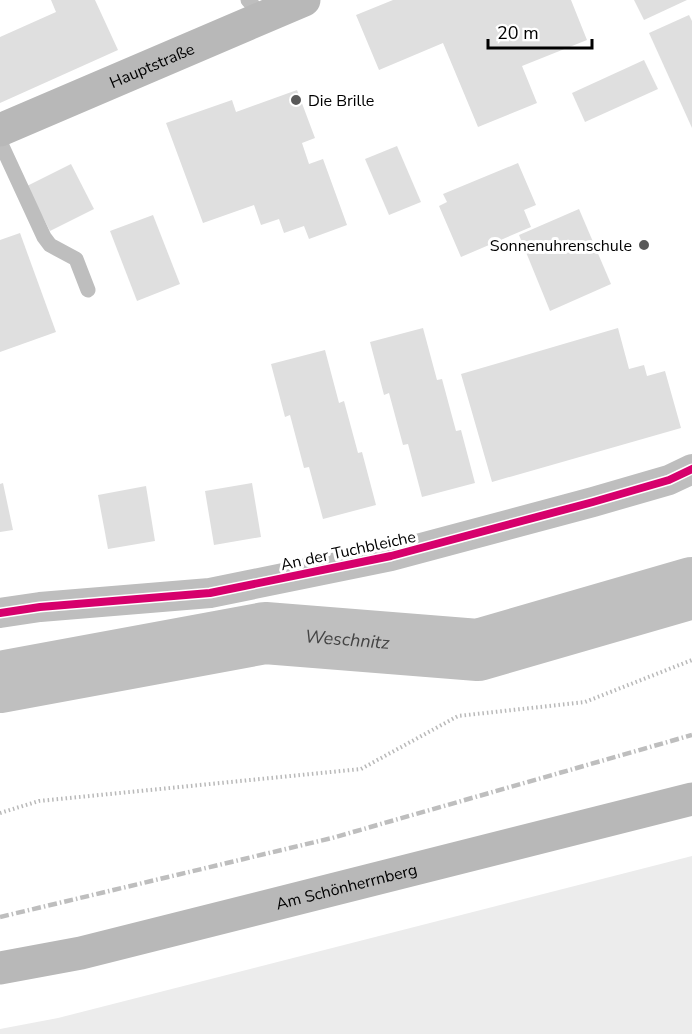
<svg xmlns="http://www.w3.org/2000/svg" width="692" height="1034" font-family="'Nunito Sans',sans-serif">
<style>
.green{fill:#ececec}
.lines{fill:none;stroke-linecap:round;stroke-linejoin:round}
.river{stroke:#bfbfbf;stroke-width:62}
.building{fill:#dfdfdf}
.path{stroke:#b9b9b9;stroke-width:4;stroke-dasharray:1.5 3;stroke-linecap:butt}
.service{stroke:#bebebe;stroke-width:15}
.minor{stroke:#bebebe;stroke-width:30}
.secondary{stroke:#b8b8b8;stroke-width:33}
.rail{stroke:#bebebe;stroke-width:4.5;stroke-dasharray:9 3 1.5 3;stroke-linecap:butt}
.cycleway-casing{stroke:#fff;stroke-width:11}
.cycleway{stroke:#d6006c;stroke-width:8}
.poi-dot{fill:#595959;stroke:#fff;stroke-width:2}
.labels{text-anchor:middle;stroke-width:6;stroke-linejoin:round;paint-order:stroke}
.street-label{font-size:16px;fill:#000;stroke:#fff}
.poi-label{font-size:16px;fill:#000;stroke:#fff;text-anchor:start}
.water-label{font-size:18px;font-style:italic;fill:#444;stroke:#fff}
</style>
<rect width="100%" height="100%" fill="#fff"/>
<path class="green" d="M692,856v178h-692v-5l58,-11z"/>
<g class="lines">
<path class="river" id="s1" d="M0,682l265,-49 213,17 214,-62"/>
</g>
<g class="building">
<path d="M51,0h44l23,50 -118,53v-66l56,-25z"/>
<path d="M393,0h178l16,40 -65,26 15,37 -59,24 -35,-84 -64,27 -23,-55z"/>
<path d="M634,0h53l-43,20z"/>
<path d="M689,15l3,6v107l-43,-95z"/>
<path d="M644,60l14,29 -73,33 -13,-29z"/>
<path d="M297,90l18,48 -13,5 7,21 14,-5 24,66 -38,14 -5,-13 -20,7 -5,-14 -18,6 -7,-20 -51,18 -37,-100 66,-23 4,12z"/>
<path d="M397,146l24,56 -32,13 -24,-56z"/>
<path d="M518,163l18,42 -12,5 7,17 -70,30 -22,-51 8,-4 -4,-8z"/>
<path d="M71,164l23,45 -44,22 -23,-45z"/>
<path d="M579,209l32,75 -61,27 -31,-76z"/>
<path d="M153,215l27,69 -43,17 -27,-70z"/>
<path d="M20,233l36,99 -56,20v-112z"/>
<path d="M423,328l14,52 5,-1 14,52 5,-1 14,53 -53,14 -14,-53 -5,1 -14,-52 -5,2 -14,-53z"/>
<path d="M618,328l11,41 15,-4 3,11 18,-5 16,57 -189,54 -31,-108z"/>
<path d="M325,350l14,53 5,-2 14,52 4,-1 14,53 -53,14 -14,-52 -5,1 -14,-53 -5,2 -14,-53z"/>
<path d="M3,483l10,47 -13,2v-48z"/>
<path d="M252,483l9,54 -47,8 -9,-54z"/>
<path d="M146,486l9,55 -47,8 -10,-54z"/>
</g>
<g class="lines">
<path class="path" d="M0,813l39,-12 322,-32 97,-53 127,-14 107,-42"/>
<g class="service">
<path d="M248,0l16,18"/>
<path d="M0,142l44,95 6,8 26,14 12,31"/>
</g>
<path class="minor" d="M0,613l40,-6 170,-14 181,-37 202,-54 76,-22 23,-11"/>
<g class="secondary">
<path id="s2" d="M0,130l304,-130"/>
<path id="s3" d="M0,968l81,-15 611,-154"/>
</g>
<path class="rail" d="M0,917l332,-79 360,-103"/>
<g class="cycleway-casing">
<path id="cycleway" d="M0,613l40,-6 170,-14 181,-37 202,-54 76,-22 23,-11"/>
</g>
<use href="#cycleway" class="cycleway"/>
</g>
<g class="poi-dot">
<circle cx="296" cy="100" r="6"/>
<circle cx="644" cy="245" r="6"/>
</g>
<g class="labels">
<g class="street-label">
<text dy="6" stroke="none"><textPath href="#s2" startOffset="165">Hauptstraße</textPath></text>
<text transform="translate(348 550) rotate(-12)" y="6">An der Tuchbleiche</text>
<text dy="6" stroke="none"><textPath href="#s3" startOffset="356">Am Schönherrnberg</textPath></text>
</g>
<g class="poi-label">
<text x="308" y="106">Die Brille</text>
<text x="632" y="251" text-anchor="end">Sonnenuhrenschule</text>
</g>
<g class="water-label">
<text dy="6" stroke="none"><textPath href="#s1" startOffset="352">Weschnitz</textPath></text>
</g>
</g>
<path d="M488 39v9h104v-9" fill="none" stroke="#000000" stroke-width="3"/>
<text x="497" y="39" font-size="18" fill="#000000" stroke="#ffffff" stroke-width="4.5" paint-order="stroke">20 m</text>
</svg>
